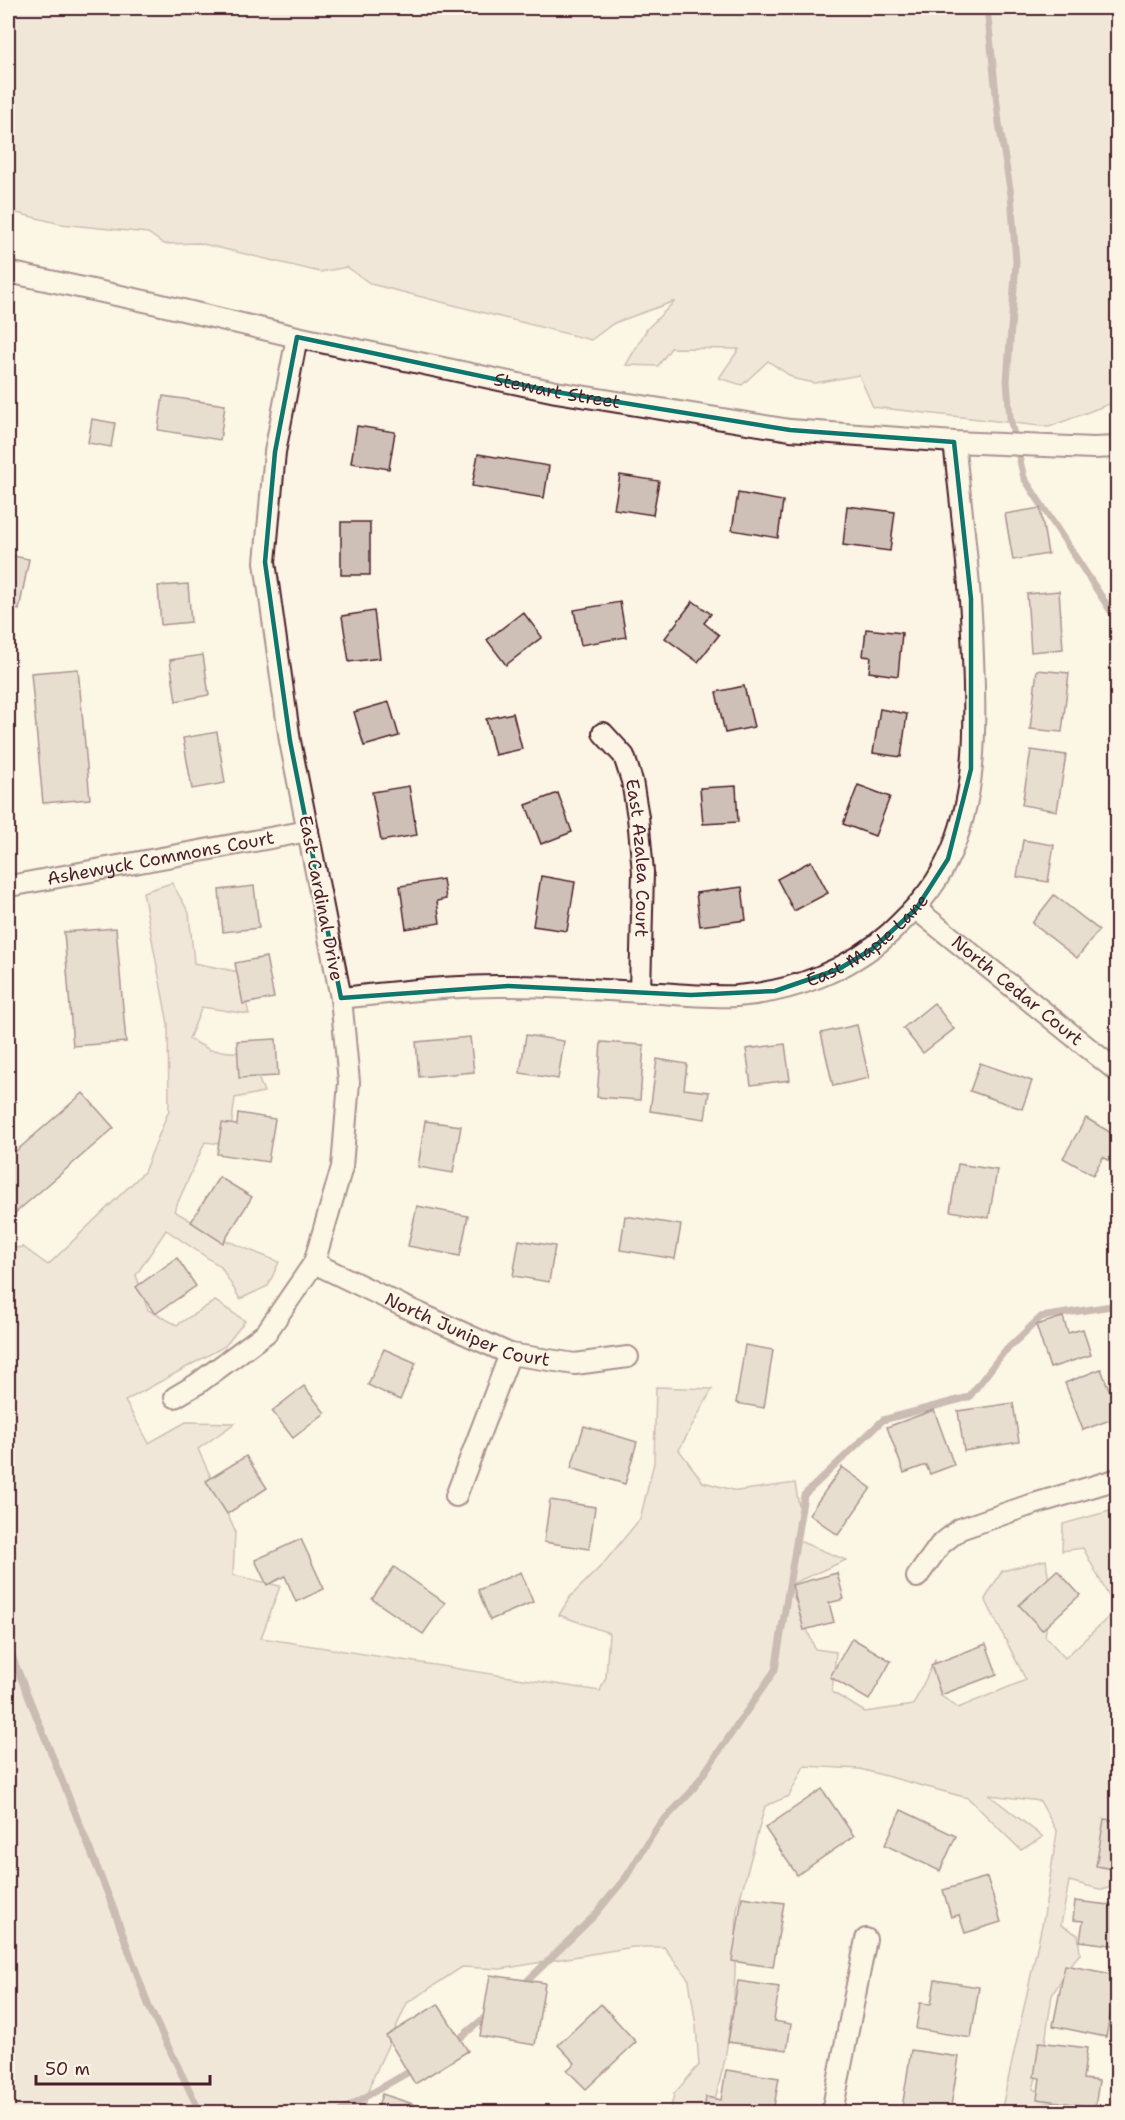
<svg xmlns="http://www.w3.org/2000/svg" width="1125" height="2120" font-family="'Shantell Sans',sans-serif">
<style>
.green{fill:#e2d5ca;stroke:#967a7a;stroke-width:1.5}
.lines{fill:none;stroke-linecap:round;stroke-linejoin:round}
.stream{stroke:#917474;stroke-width:7}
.building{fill:#cfc0b7;stroke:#4a1f2b;stroke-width:1.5}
.street-casing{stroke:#4a1f2b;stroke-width:24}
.street{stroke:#fcf5e5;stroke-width:20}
.marked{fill:none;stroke:#0f766e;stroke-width:4.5;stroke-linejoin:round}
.labels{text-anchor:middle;stroke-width:4.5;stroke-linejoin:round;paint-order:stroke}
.street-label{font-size:18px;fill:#4a1f2b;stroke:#fcf5e5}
</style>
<rect width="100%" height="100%" fill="#fcf5e5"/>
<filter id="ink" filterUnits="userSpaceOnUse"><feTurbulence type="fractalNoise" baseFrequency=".0167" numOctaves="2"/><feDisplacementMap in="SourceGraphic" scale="12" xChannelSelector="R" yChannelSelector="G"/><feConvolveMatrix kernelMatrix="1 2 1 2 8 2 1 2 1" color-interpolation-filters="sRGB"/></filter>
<g filter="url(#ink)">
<g class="green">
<path d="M8,8h1109v393l-68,26 -176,-20 -14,-32 -44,8 -20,-4 -27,-18 -26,24 -23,-7 20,-29 -68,-1 -13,18 -32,-1 21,-36 28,-28 -61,22 -23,17 -220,-56 -24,-17 -27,5 -121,-29 -35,1 -16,-11 -87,-9 -53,-13z"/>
<path d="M172,883l17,30 5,50 45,9 10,42 -47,-7 -13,32 21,11 32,3 13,17 9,22 -29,6 -6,47 -24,-3 -31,69 46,27 59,24 -11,24 -28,13 -19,-32 -55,-37 -30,45 12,35 29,15 38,-24 30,20 -20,25 -100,55 24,42 37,-21 49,1 -37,26 37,82 -2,44 47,11 -19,52 339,53 6,-14 3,-44 -50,-18 11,-18 33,-33 37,-45 14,-56 2,-76 56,2 -33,61 24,32 34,9 58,-8 5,29 -6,27 52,21 -57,25 26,64 21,3 -4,40 33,20 48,-7 22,-45 5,35 18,13 68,-28 -41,-81 17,-28 44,-11 5,38 -6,38 20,22 51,-48 -33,-62 -21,3 1,-27 54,-15 1,308 -8,5 -9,33 16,16v13l-14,6 -34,-9 -8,44 17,10 2,19 -10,11 -18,30 -8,54 -11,40 24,12 -25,5 -2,6h-29l43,-196 13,-84 -17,-31 -51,-6 54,42 -22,13 -53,-52 -108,-29 -56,-3 -15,30 -24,10 -28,103 -3,89 -9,61 -13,53h-42l4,-18 25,-29 -3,-39 -7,-46 -25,-33h-31l-132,22 -39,-2 -55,36 -34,75 -10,34h-355v-863l15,-2 25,18 96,-93 25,-62 -1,-86 -25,-132z"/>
</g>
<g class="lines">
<g class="stream">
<path d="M987,8l12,115 12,72 5,67 -9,119 3,37 14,60 94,144"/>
<path d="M8,1646l105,261 36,100 51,105"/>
<path d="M523,1985l71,-69 32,-39 32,-51 33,-34 84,-122 29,-175 79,-75 86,-23 34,-44 38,-36 77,-12"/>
<path d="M454,2043l35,-29"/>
<path d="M339,2112l75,-43"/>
</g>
</g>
<g class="building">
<path d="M163,396l62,9 -5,35 -62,-10z"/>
<path d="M92,419l23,4 -4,24 -23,-4z"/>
<path d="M357,426l38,6 -6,37 -38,-6z"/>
<path d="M478,454l71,12 -5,32 -72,-12z"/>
<path d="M620,475l39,6 -6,34 -39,-6z"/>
<path d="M738,493l45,8 -5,37 -46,-8z"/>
<path d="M847,506l48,6 -5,39 -47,-6z"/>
<path d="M1040,508l8,46 -35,6 -8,-46z"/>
<rect x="341" y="522" width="29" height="53"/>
<path d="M8,555l21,4 -10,51 -11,-2z"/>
<path d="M188,584l3,38 -30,3 -3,-39z"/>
<path d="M1059,591l4,58 -32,3 -4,-58z"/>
<path d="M693,601l18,13 -7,9 15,12 -21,27 -33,-24z"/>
<path d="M620,602l6,35 -45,8 -7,-35z"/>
<path d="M374,611l6,47 -31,4 -7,-46z"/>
<path d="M523,612l19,25 -36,28 -19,-25z"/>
<path d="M866,629l36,4 -4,43 -29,-4 2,-15 -8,-1z"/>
<path d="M203,655l6,40 -33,6 -6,-41z"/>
<path d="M78,669l12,130 -47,4 -12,-130z"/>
<path d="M1037,670l32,3 -7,59 -32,-3z"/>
<path d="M744,686l10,41 -29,6 -9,-41z"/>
<path d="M389,702l10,34 -35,10 -10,-34z"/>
<path d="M880,709l27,5 -6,43 -28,-4z"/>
<path d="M513,713l9,36 -27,6 -9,-36z"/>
<path d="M217,732l8,51 -33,6 -9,-51z"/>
<path d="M1031,750l35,5 -9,56 -35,-6z"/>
<path d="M858,785l32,12 -15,39 -32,-12z"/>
<path d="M409,786l8,49 -36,6 -9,-49z"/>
<path d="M736,786l2,36 -35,2 -3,-36z"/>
<path d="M558,793l14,39 -31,12 -15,-39z"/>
<path d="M1023,840l31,5 -6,37 -31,-5z"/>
<path d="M811,861l17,32 -34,18 -17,-32z"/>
<path d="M541,876l34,6 -8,49 -34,-5z"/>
<path d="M443,879l3,20 -9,2 3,22 -34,6 -6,-43z"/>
<path d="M254,886l5,42 -36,4 -4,-42z"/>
<path d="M742,887l4,33 -46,6 -4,-33z"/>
<path d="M1054,895l45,35 -22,28 -45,-35z"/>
<path d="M116,928l10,114 -53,4 -9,-114z"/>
<path d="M266,957l8,41 -31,6 -8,-41z"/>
<path d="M934,1003l20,26 -31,24 -20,-25z"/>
<path d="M857,1025l12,53 -36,8 -12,-53z"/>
<path d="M526,1035l38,6 -6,38 -38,-6z"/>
<path d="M470,1037l4,35 -55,5 -3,-35z"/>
<path d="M276,1039l2,37 -39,2 -2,-37z"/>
<path d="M601,1042l43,3 -4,55 -43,-3z"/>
<path d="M785,1044l5,36 -39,5 -5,-36z"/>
<path d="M657,1059l30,5 -3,25 25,3 -4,27 -55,-8z"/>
<path d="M980,1063l52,18 -10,28 -52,-18z"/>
<path d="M83,1093l31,35 -100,86 -6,-8v-48z"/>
<path d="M238,1113l37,6 -7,43 -51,-8 5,-31 15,2z"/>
<path d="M1086,1118l32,19v21l-4,5 -11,-6 -10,18 -30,-17z"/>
<path d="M425,1121l36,5 -8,47 -35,-6z"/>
<path d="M958,1164l39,6 -8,48 -39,-7z"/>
<path d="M219,1177l33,20 -29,46 -32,-21z"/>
<path d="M417,1206l51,10 -8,40 -52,-10z"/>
<path d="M625,1216l56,9 -6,34 -55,-9z"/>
<path d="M519,1240l36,6 -6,36 -36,-6z"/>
<path d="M177,1258l19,28 -41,28 -19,-27z"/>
<path d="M1063,1317l5,16 15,-4 8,26 -41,13 -14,-43z"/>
<path d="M745,1345l28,5 -9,58 -28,-5z"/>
<path d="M384,1349l32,14 -16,37 -32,-15z"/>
<path d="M1101,1369l17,43v5l-35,13 -18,-47z"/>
<path d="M304,1386l21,27 -32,25 -21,-27z"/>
<path d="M1013,1403l6,39 -55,9 -6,-40z"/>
<path d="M934,1410l20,55 -24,9 -4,-9 -22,8 -17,-46z"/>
<path d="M584,1426l53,16 -12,42 -54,-16z"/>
<path d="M246,1456l21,32 -40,26 -21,-33z"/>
<path d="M842,1467l29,21 -33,47 -29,-21z"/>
<path d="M550,1500l45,7 -6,42 -45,-7z"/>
<path d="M301,1539l23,50 -28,13 -11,-26 -18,9 -12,-25z"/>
<path d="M394,1567l51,36 -22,31 -51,-35z"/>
<path d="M1057,1570l23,25 -38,35 -23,-25z"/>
<path d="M521,1572l12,30 -43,18 -12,-30z"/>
<path d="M837,1573l7,26 -15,4 5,19 -30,8 -12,-45z"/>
<path d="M852,1638l39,23 -22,39 -39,-23z"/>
<path d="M986,1644l11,30 -56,21 -10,-30z"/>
<path d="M822,1789l32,47 -57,39 -32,-47z"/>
<path d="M901,1810l55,26 -16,35 -55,-26z"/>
<path d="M1104,1819l14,2v49l-22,-4z"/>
<path d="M987,1877l14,45 -36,11 -6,-18 -8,2 -8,-27z"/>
<path d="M742,1897l42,6 -11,64 -41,-6z"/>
<path d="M1075,1901l43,5v40l-38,-5 3,-20 -10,-1z"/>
<path d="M1065,1965l53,10 -12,62 -53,-11z"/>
<path d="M490,1975l55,8 -10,62 -55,-9z"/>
<path d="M935,1980l44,7 -8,51 -55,-9 4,-26 11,1z"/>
<path d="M738,1981l41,6 -5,34 17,3 -4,26 -59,-8z"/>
<path d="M438,2004l30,47 -53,33 -29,-48z"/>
<path d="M601,2004l35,38 -50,47 -19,-19 8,-7 -17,-18z"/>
<path d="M1039,2042l48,6 -4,31 16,2 -4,26 -58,-8 3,-21 -6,-1z"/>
<path d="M911,2050l48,7 -9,55h-20l-28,-4z"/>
<path d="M726,2070l53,8 -6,34h-69l2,-15 15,3z"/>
<path d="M382,2094l31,10 -3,8h-34z"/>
</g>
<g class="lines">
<g class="street-casing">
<g id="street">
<path id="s1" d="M8,272l141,30 148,35 259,55 234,38 164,12 139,6 25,-1"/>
<path id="s2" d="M603,733l21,23 8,25 6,36 5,55 -3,120"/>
<path id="s3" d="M15,885l293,-54"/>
<path id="s4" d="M916,909l202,163"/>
<path id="s5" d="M341,998c55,-6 112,-13 168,-12 50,0 101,5 152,7 25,2 51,4 76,3 56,-4 112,-26 153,-63 23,-22 43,-42 57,-72 30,-61 29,-136 26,-203 -2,-72 -11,-144 -19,-216"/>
<path id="s6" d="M314,1263l89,43 107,48 65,10 53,-7"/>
<path d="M175,1397l22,-13 69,-51 48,-70 28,-96 7,-85 -8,-84 -51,-257 -25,-179 10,-110 22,-115"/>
<path d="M456,1496l54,-142"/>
<path d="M917,1577l23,-32 20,-16 67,-23 91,-27"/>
<path d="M832,2112l34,-173"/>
</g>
</g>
<use href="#street" class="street"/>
</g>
</g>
<path d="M0 0H1125V2120H0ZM297,337l259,55 234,38 164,12 17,157v170l-23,90 -32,50 -44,40 -33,20 -64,22 -84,4 -183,-9 -167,12 -51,-257 -25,-179 10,-110z" fill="#fcf5e5" fill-opacity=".55" fill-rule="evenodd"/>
<path class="marked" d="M297,337l259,55 234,38 164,12 17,157v170l-23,90 -32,50 -44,40 -33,20 -64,22 -84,4 -183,-9 -167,12 -51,-257 -25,-179 10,-110z"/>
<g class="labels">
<g class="street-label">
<text dy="6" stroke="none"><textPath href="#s1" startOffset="562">Stewart Street</textPath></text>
<text dy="6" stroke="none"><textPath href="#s3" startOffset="148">Ashewyck Commons Court</textPath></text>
<text dy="6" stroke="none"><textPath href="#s2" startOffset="135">East Azalea Court</textPath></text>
<text transform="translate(321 898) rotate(79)" y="6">East Cardinal Drive</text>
<text dy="6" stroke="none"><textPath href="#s5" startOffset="542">East Maple Lane</textPath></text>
<text dy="6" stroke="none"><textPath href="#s4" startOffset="130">North Cedar Court</textPath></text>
<text dy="6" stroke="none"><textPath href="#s6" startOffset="168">North Juniper Court</textPath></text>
</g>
</g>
<rect width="1125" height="2120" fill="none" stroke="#fcf5e5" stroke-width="30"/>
<rect x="15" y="15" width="1095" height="2090" fill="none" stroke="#4a1f2b" stroke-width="2" filter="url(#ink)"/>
<path d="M36 2075v9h174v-9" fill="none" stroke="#4a1f2b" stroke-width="3"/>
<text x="45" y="2075" font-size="18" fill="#4a1f2b" stroke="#fcf5e5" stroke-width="4.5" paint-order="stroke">50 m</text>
</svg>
